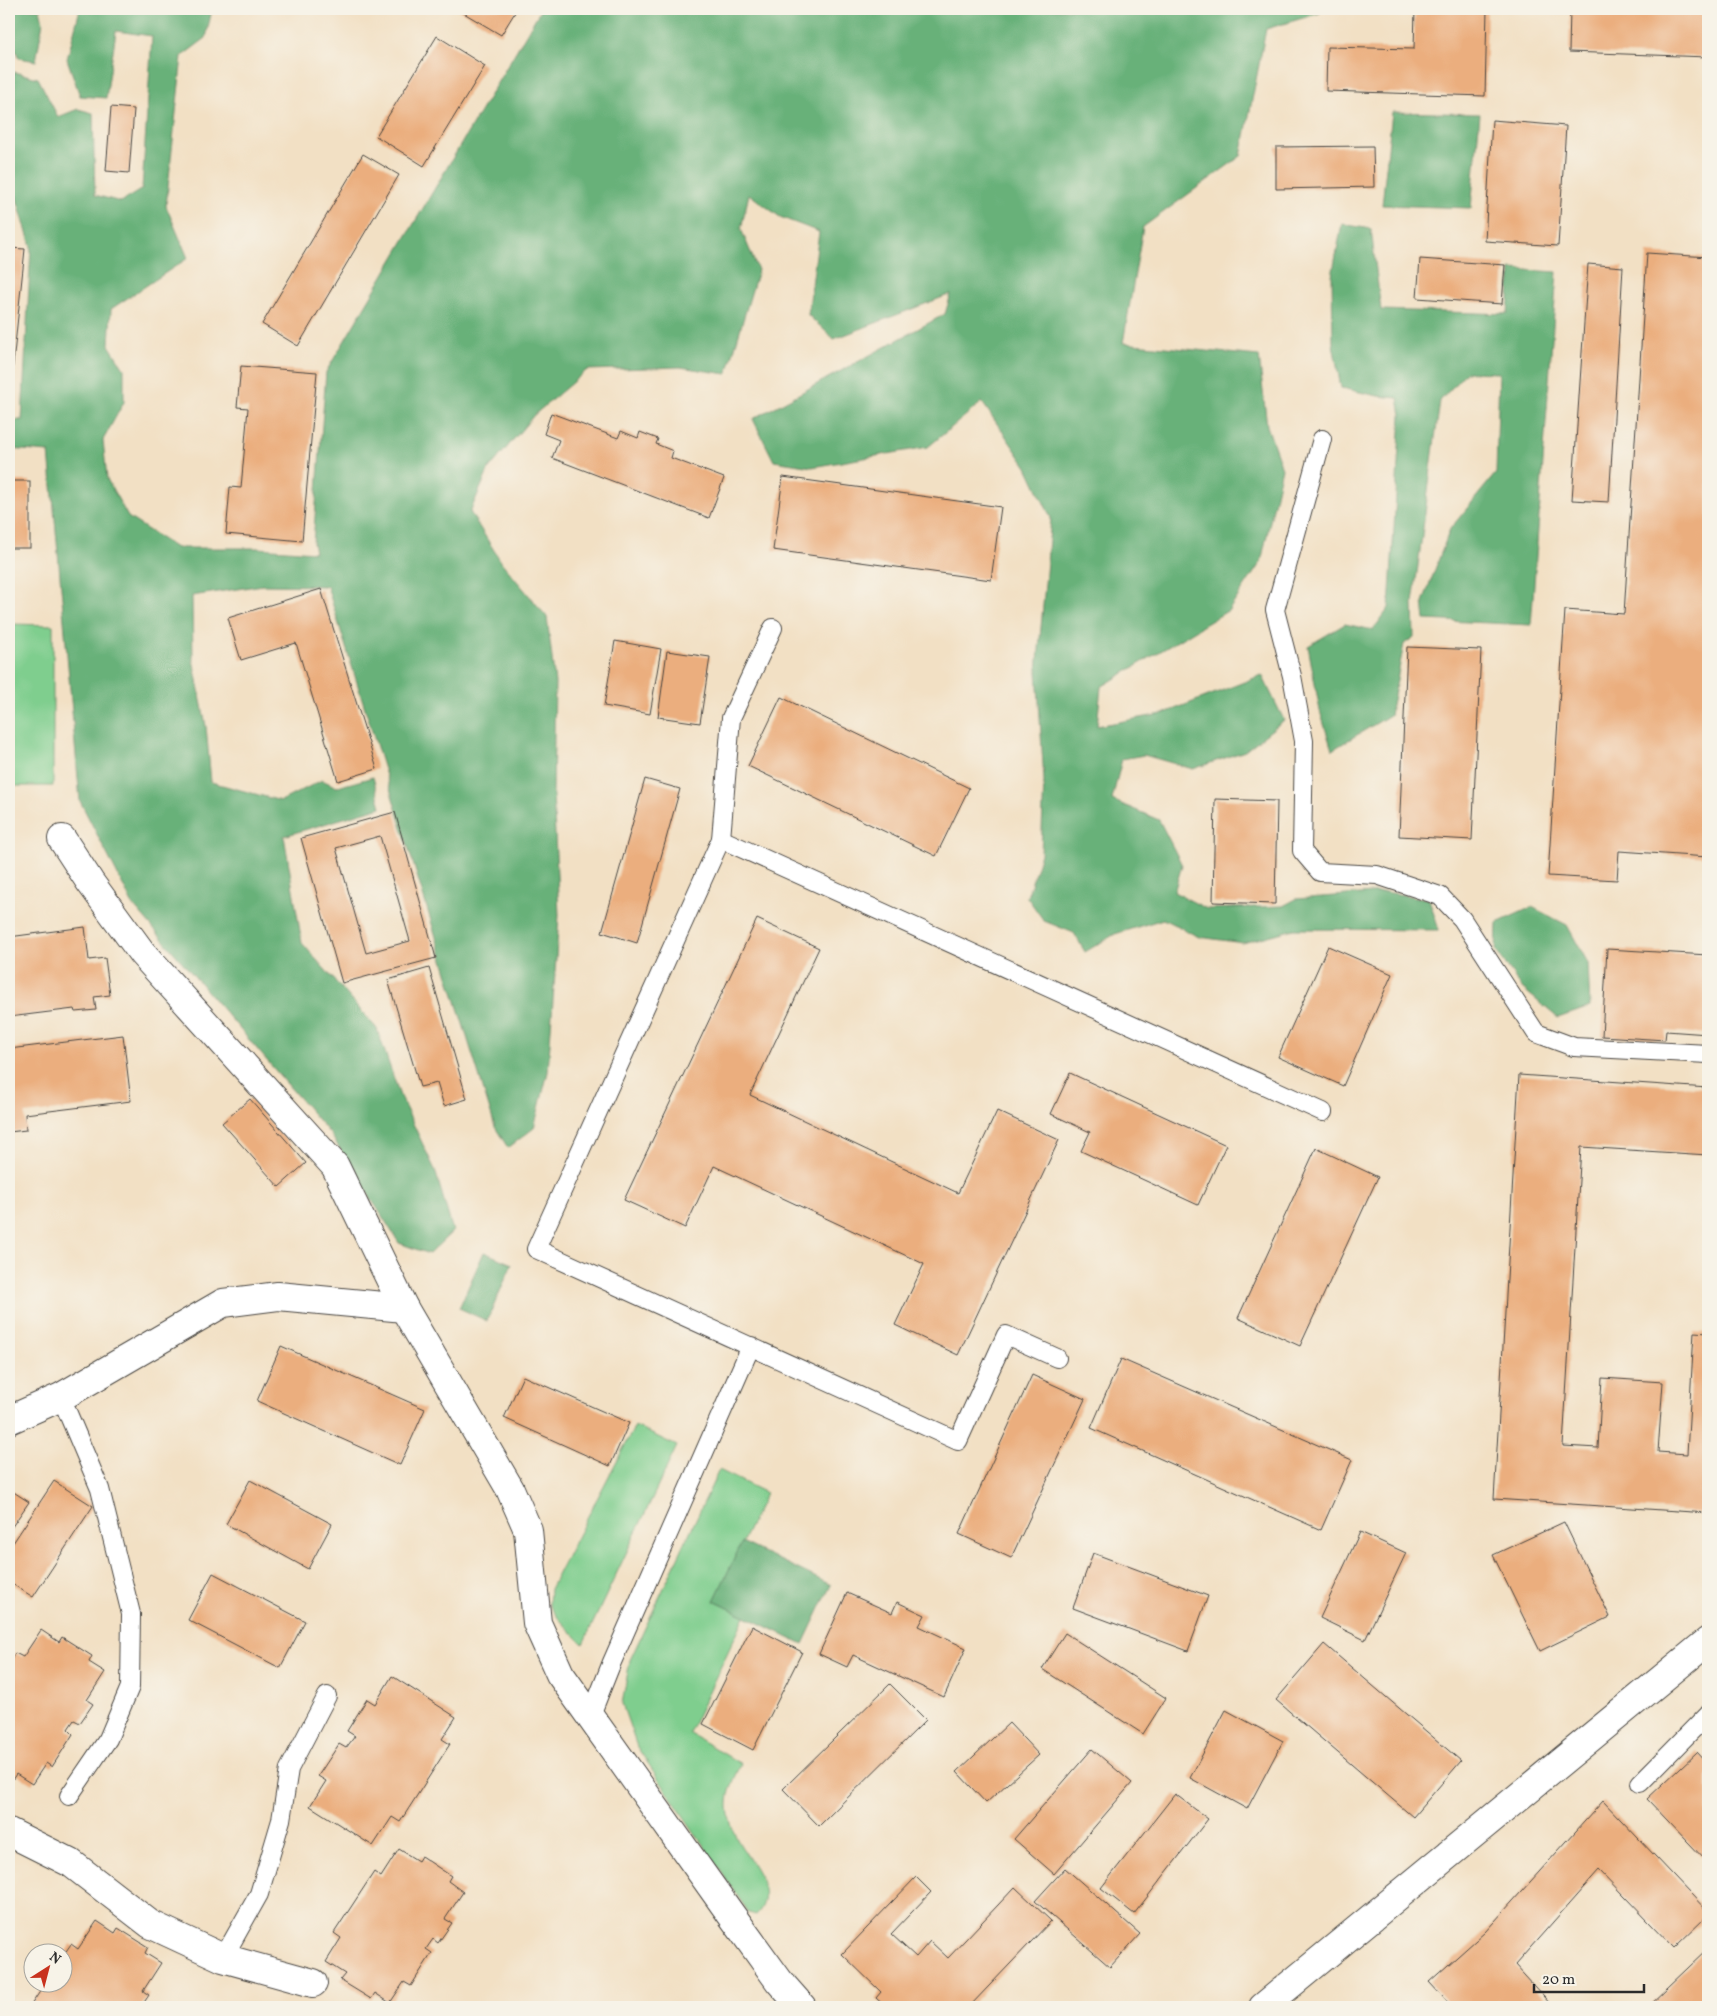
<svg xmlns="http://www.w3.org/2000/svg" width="1717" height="2016" font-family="Vollkorn,serif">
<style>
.green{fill:#7fce8e;stroke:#557c5c}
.forest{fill:#67b179;stroke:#496e52}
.building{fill:#ebae7e;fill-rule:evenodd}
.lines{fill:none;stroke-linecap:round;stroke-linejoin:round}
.lane-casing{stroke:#494642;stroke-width:20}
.street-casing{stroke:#494642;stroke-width:30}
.secondary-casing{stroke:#494642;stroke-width:30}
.lane{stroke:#fff;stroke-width:18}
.street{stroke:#fff;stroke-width:28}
.secondary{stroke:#fff;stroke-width:28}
</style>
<rect width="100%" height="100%" fill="#f7f3e8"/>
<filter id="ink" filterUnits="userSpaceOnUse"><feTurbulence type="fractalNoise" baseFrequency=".02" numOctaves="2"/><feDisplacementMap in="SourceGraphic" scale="10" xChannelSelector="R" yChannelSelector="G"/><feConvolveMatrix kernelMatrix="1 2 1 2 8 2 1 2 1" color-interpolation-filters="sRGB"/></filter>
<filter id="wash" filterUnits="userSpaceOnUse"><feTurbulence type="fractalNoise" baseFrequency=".0096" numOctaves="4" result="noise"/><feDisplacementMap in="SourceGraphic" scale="20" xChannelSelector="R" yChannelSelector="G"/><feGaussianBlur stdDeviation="1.12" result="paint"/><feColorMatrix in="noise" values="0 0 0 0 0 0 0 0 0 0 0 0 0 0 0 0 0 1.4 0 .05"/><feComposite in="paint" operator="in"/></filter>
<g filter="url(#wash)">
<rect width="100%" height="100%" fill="#f2e0c4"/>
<g class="green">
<path d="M9,624l44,1v161h-44z"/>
<path d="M635,1426l42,20 -94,198 -24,-25 -10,-14 1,-16z"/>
<path d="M719,1470l47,23 -52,108 31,15 -56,117 52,31c-7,17 -16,31 -12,51 1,5 3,13 5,18 10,24 47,57 22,82l-7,-2 -112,-166 -15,-43 8,-44z"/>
</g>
<g class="forest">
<path d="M9,9h31l3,13 -7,39 -17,-3 -4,-10h-6z"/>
<path d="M80,9h132l-6,29 -24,18 -16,150 22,52 -77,51 -2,36 15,24v33l-21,38 4,39 21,38 48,31h82l57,4 -2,-9 13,-171 215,-363h780l-1,4 -54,16 -25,127 -98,71 -20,116 136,13 8,70 15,42 -21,94 -32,48 -128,77 -4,39 65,-12 100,-39 22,45 -39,31 -52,18 -49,-14 -22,4 -10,41 47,20 23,45 -8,27 33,17 76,-3 13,-7 89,-7 44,7 10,31 -145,-1 -51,14 -44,-6 -36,-18 -48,15 -30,18 -11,-19 -30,-12 -17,-24 14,-43 3,-73 -7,-110 14,-153 -24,-51 -45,-65 -54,45 -116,20 -38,-6 -21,-42 192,-105 6,-20 -117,45 -26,-24 11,-83 -39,-15 -31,-23 -8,35 17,41 -31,104 -47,-7 -93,3 -53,45 -45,54 -19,43 32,51 45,54 8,66 -2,110 6,122 -11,157 -14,56 -26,20 -13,-21 -168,-541 -64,-1 -71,11 1,63 13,67 5,56 70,19 41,-21 15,7 36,-10 8,30 -97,29 18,107 75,86 23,67 35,74 18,61 -24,23 -30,-11 -68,-108 -198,-230 -53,-104 -31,-349 -40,-3v-29h13l9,-174 -18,-60 -4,-1v-83l5,-30 24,6 20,39 20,-8 15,4 2,82 26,7 21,-13 10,-153 -36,-5 -10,67 -26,-2 -13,-37z"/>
<path d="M1392,112l88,2 -9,94 -89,-3z"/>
<path d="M1342,224l29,5 10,81 127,4 3,-45 46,3 -26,353 -106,-5 -2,-18 27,-73 46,-56 3,-100 -33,-1 -26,29 -27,202 1,34 -10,7 -14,71 -58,35 -12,-39 -12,-65 37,-22 28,6 16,-22 12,-193 -3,-17 -20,-2 -37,-8 -8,-44 -1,-68z"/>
<path d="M1532,907l35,18 21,38 2,44 -32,11 -36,-30 -26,-37 1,-28z"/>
<path d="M484,1252l28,12 -25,57 -28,-13z"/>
<path d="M742,1542l89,43 -28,59 -89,-43z"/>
</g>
<g id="blocks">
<g class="building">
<path d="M457,9h60l-16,26z"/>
<path d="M1415,9h72l-2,87 -159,-5 1,-44 87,2z"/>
<path d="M1570,9h138v48l-139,-5z"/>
<path d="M437,36l48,30 -61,100 -48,-30z"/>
<path d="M111,107l23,2 -5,64 -23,-2z"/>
<path d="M1492,120l74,6 -8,120 -73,-5z"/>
<path d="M1373,146l1,41 -98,2v-42z"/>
<path d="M363,154l36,21 -101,171 -36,-22z"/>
<path d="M9,248l16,1 -15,144h-1z"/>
<path d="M1647,253l61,4v600l-89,-6 -2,29 -69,-4 17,-266 59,4z"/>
<path d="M1420,259l85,6 -3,39 -85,-6z"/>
<path d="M1588,264l35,3 -14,235 -37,-2z"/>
<path d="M241,366l76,6 -15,169 -76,-7 4,-47 11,1 7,-80 -11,-1z"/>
<path d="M551,413l67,25 3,-7 17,7 2,-6 18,7 -2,5 17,7 -2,7 53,20 -15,40 -157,-60 7,-18 -15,-6z"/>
<path d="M783,477l218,30 -10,73 -218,-30z"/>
<rect x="9" y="481" width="21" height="67"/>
<path d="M321,589l56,180 -39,12 -42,-138 -55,17 -13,-42z"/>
<path d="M615,641l46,8 -11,65 -46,-8z"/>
<path d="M1407,647l74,3 -9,190 -73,-4z"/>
<path d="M667,651l43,6 -10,66 -42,-6z"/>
<path d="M781,697l188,91 -33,68 -188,-90z"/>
<path d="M645,779l35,10 -43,154 -35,-11z"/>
<path d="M1215,799l62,2 -2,103 -62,-2z"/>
<path d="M395,812l41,146 -94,25 -41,-145zM380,836l30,105 -44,12 -30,-105z"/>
<path d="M757,919l62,29 -69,147 208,98 39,-82 62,29 -101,215 -63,-30 29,-61 -210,-98 -29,62 -61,-28z"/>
<path d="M85,927l4,33 16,-2 5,37 -16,2 2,13 -21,2 -1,-3 -65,8v-80z"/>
<path d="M1328,946l64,28 -49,112 -65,-29z"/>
<path d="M1607,949l101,6v79l-42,-3 -1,9 -63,-4z"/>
<path d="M429,968l38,131 -23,7 -7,-23 -17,4 -32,-107z"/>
<path d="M123,1035l8,66 -106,13 1,16 -17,2v-83z"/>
<path d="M1070,1073l156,72 -28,60 -117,-54 9,-19 -39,-18z"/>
<path d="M1519,1075l189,13v67l-127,-8 -18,299 35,2 4,-70 61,4 -5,70 29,2 7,-122 14,1v180l-214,-14z"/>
<path d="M250,1099l56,64 -27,24 -57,-64z"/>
<path d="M1316,1148l62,29 -78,169 -62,-28z"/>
<path d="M281,1346l144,63 -25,56 -143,-64z"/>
<path d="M1121,1359l231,101 -31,70 -230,-102z"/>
<path d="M1032,1375l53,24 -74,159 -52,-24z"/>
<path d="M523,1376l106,47 -19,43 -106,-48z"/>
<path d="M250,1480l82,44 -24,45 -82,-45z"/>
<path d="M54,1481l39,25 -60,91 -24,-15v-33z"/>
<path d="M9,1489l20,13 -20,29z"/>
<path d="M1564,1522l46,95 -70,34 -47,-96z"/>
<path d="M1360,1532l46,21 -41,87 -45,-22z"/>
<path d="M1093,1553l115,43 -20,55 -115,-43z"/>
<path d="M213,1573l92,48 -25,47 -92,-48z"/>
<path d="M847,1593l45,20 5,-11 28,13 -6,11 47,22 -22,49 -91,-42 -6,12 -28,-13z"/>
<path d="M752,1626l50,26 -49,98 -50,-26z"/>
<path d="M41,1630l18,12 3,-5 30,19 -3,6 16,10 -18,28 6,4 -13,19 -6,-3 -6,9 5,5 -21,33 -6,-4 -14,21 -16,-10 -4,6 -3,-2v-115l6,-10 8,4z"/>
<path d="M1065,1633l101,65 -23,36 -101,-65z"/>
<path d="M1324,1644l137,117 -48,56 -137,-117z"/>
<path d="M392,1676l64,41 -14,22 8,5 -50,78 -8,-5 -19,29 -63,-40 16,-25 -8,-5 21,-32 7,4 9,-12 -8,-5 20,-32 8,5z"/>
<path d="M890,1684l36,36 -107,106 -36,-37z"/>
<path d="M1226,1710l57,31 -36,68 -57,-31z"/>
<path d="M1009,1723l30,32 -53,48 -29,-31z"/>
<path d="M1092,1749l40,34 -78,91 -40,-35z"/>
<path d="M1697,1752l11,12v99l-61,-64z"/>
<path d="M1175,1794l33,25 -74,95 -33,-26z"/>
<path d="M1603,1801l105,111v3l-34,33 -75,-78 -84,95 38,42h-101l-23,-25 56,-50z"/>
<path d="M399,1849l19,12 3,-5 30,20 -3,5 15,11 -18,27 7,4 -14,20 -5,-4 -7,10 6,4 -21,33 -7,-4 -14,21 -15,-10 -4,6 -31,-19 5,-6 -19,-12 15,-24 -7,-5 40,-61 7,5z"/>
<path d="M1065,1868l75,66 -30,33 -75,-66z"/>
<path d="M916,1877l15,15 -40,42 25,23 14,-16 18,17 67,-71 36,34 -82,86h-83l-10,-9 5,-6 -39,-38z"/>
<path d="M97,1921l18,12 3,-5 30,19 -3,6 16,10 -18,28 6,4 -8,12h-107l-3,-2 14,-21h17v-27l9,-13 7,5z"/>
<path d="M1708,1949v58h-61z"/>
</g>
</g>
</g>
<g filter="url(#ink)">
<use href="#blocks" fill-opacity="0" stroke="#494642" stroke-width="1"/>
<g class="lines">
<g class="lane-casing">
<g id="lane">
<path d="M1322,439l-47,171 17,66 12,65 -2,110 18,21 57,3 63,21 22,23 74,114 38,14 134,7"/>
<path d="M721,839l10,-121 42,-90"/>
<path d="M1057,1358l-51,-23 -48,106 -422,-192 185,-410 602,273"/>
<path d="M61,1397l39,92 31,125 -1,73 -22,52 -39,57"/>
<path d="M591,1715l21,-53 139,-316"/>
<path d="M1640,1783l68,-69"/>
<path d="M223,1958l36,-64 22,-74 8,-51 38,-73"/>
</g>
</g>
<g class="street-casing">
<g id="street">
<path d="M62,839l28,43 52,71 193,213 69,142 106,181 18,41 9,93 23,51 170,239 49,68 23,26"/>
<path d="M9,1420l52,-23 162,-94 55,-7 126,12"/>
<path d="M9,1832l62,31 79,61 73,34 90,25"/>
</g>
</g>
<g class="secondary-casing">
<path id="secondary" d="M1263,2007l445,-366"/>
</g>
<use href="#lane" class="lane"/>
<use href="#street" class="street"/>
<use href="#secondary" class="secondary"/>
</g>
</g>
<rect width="1717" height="2016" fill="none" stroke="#f7f3e8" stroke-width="30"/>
<g transform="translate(48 1968) rotate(36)"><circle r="24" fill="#f7f3e8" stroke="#a5a39c"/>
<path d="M0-4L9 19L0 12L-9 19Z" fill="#c8321e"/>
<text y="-8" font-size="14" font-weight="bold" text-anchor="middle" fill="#2b2b2b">N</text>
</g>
<path d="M1534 1984v8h110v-8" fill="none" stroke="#2b2b2b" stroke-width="2.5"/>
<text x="1542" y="1984" font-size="15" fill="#2b2b2b" stroke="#f7f3e8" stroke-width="4" paint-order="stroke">20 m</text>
</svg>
